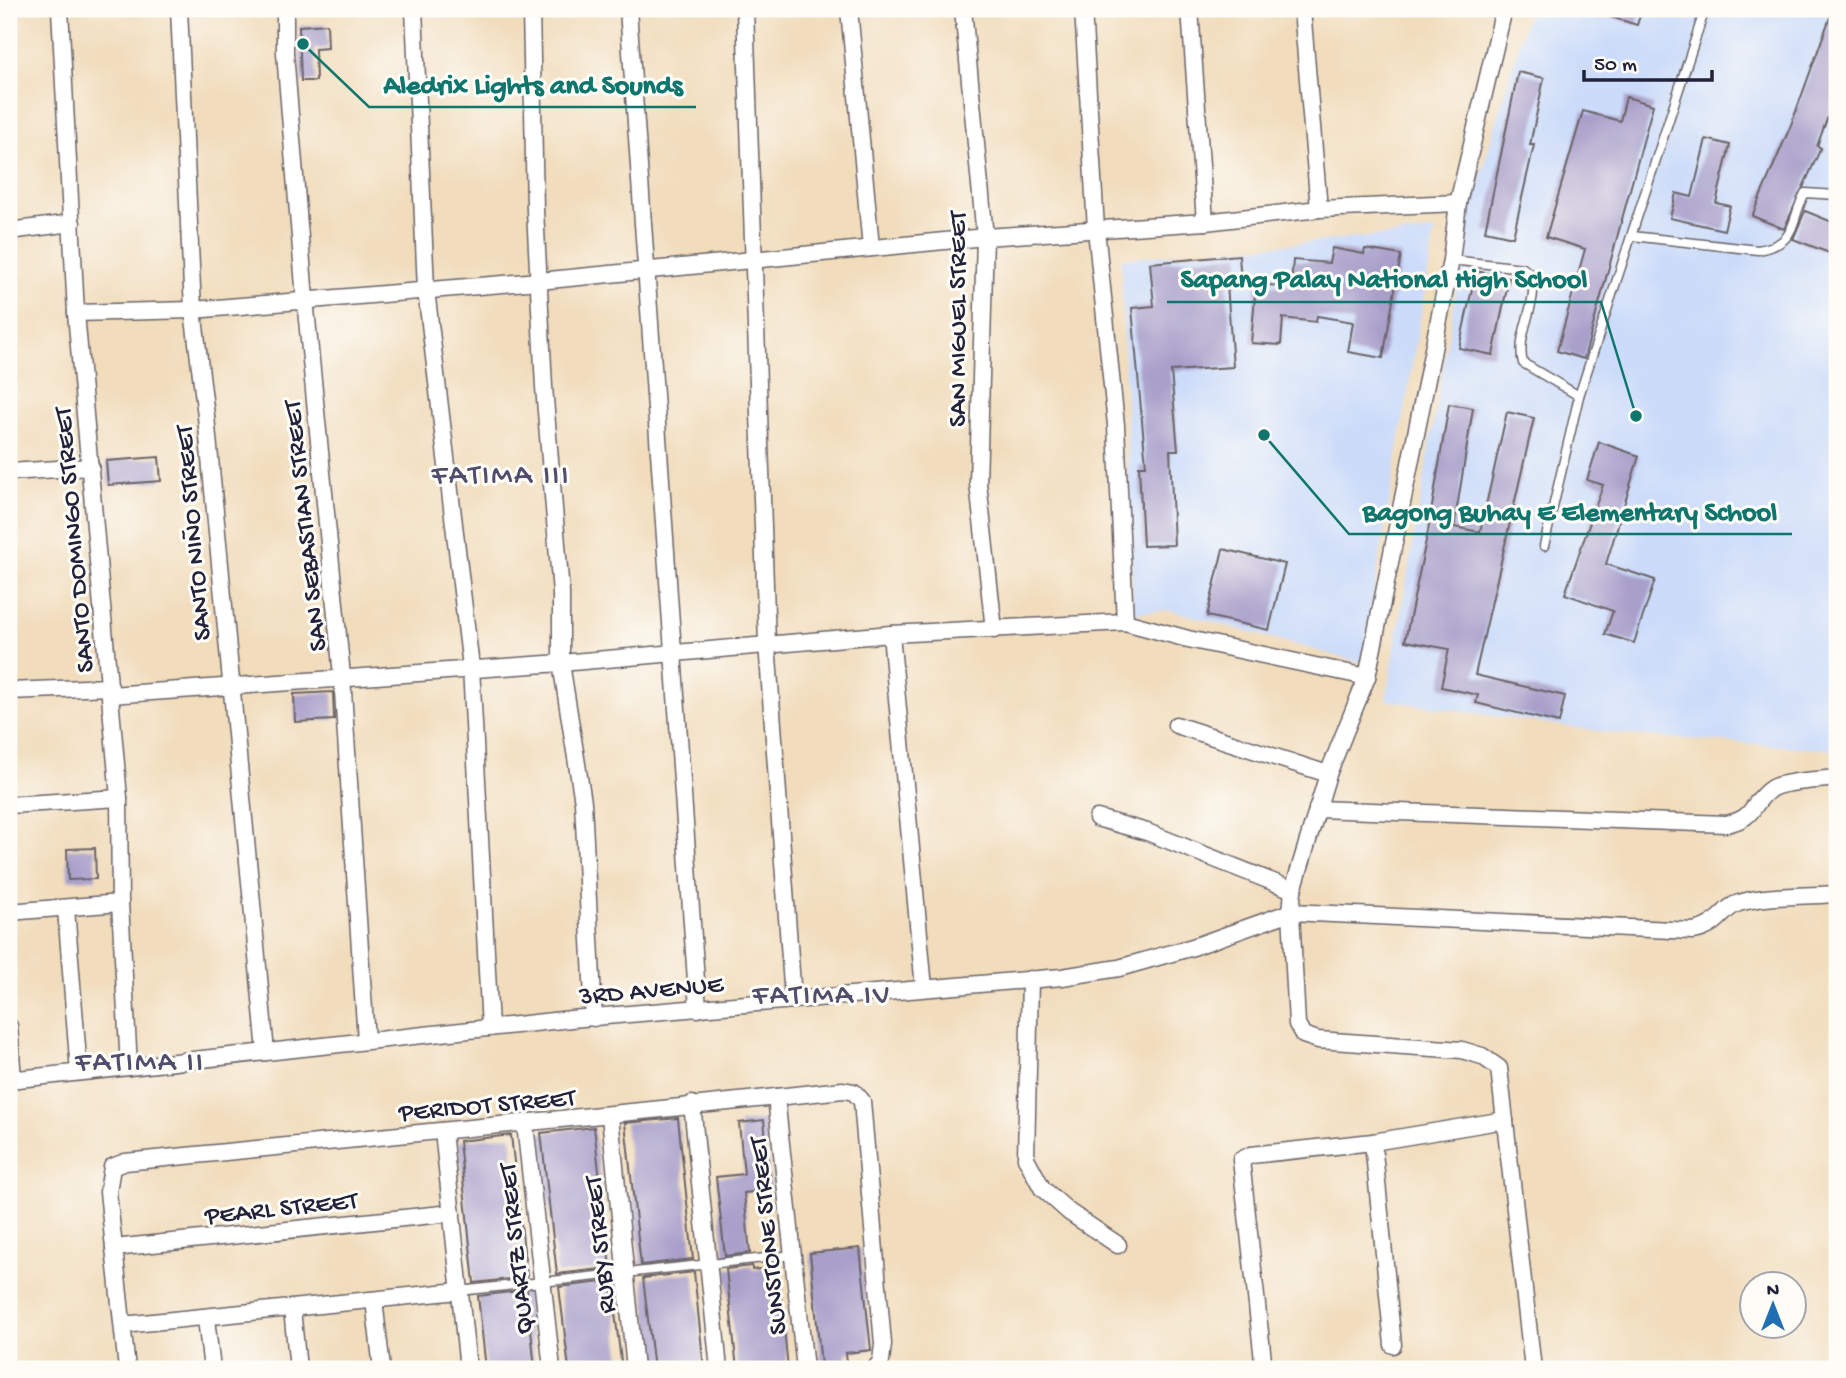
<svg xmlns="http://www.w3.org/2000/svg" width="1846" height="1378" font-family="'Gochi Hand',sans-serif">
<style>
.built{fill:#cbdbf9}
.building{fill:#a9a0ca}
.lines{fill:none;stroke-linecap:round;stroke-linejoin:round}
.service-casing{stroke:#6a6368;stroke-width:11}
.minor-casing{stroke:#6a6368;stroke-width:19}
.service{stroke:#fff;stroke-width:8}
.minor{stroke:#fff;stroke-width:16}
.labels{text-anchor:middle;stroke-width:6;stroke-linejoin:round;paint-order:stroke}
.street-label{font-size:26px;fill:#22223b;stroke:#fdfcf7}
.quarter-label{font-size:30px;letter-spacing:2px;fill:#514e6d;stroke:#fdfcf7}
.leader{fill:none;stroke:#0f766e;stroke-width:2.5}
.callout-dot{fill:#0f766e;stroke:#fdfcf7;stroke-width:2.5}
.callout-label{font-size:28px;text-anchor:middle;font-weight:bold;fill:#0f766e;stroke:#fdfcf7;stroke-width:6;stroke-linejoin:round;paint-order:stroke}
</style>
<rect width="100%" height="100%" fill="#fdfcf7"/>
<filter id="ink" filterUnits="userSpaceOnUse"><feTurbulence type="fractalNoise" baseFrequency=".0143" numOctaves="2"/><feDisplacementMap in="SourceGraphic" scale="14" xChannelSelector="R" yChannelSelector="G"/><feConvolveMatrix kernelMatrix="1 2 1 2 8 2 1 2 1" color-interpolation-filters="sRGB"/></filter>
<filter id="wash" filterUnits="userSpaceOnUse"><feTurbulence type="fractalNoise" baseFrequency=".00686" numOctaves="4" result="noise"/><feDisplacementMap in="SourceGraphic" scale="28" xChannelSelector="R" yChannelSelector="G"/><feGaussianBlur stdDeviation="1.57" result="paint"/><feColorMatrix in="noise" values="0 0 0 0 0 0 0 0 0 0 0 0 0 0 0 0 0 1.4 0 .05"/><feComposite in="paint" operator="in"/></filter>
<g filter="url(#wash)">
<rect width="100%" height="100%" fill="#f1dcbb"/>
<g class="built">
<path d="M1529,9h308v741l-219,-16 -232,-34 83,-484z"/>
<path d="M1435,231l-73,432 -192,-53 -37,3 -12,-354z"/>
</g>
<g id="blocks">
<g class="building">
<path d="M1596,9h46l-5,16 -42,-13z"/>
<path d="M1833,9h4v83l-20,54 4,2 -37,81 -32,-13 39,-91z"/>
<path d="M327,24l1,24 -13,1 1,32h-15l-2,-55z"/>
<path d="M1518,72l26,6 -14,67h4l-21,92 -28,-6z"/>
<path d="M1626,97l27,8 -69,254 -27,-8 28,-102 -39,-12 37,-126 37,10z"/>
<path d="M1706,139l24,6 -14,58 14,3 -6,24 -54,-12 6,-25 16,4z"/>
<path d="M1805,211l32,13v32l-44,-17z"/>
<path d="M1332,248l32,6 1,-5 36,6 -18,103 -35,-6 5,-30 -36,-6 -1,6 -33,-4 -2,27 -30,-2 5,-59 35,3 2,-27 36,3z"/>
<path d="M1239,255l2,28 -14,1 6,83 -62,4 7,79h-8l4,95 -31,1 -4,-80h7l-14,-158 22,-2 -4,-43z"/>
<path d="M1476,271l33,7 -16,77 -34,-7z"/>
<path d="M1449,404l24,4 -19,119 26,5 27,-120 27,6 -59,257 90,21 -6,27 -83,-20 2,-8 -37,-8 8,-38 -44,-8 23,-110z"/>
<path d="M1599,442l40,14 -33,108 49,16 -21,63 -29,-9 8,-23 -48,-17 38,-109 -16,-5z"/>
<path d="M159,457l2,24 -53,4 -2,-24z"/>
<path d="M1223,549l62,15 -16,66 -62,-14z"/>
<path d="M333,692l1,28 -39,2 -1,-28z"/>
<path d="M95,848l1,31 -28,1 -1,-31z"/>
<path d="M678,1118l15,141 -52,6 -16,-142z"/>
<path d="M764,1120l7,70 -27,3 6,60 -25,3 -9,-79 28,-3 -5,-51z"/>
<path d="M594,1127l16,141 -53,6 -16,-141z"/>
<path d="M511,1135l16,142 -53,6 -15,-142z"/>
<path d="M860,1248l11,102 -25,3 1,10 -26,2 -11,-112z"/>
<path d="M752,1266v4l26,-3 10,102h-51l-11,-100z"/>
<path d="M694,1272l10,97h-50l-11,-91z"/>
<path d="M611,1281l11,88h-53l-10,-82z"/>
<path d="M527,1290l8,79h-49l-8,-73z"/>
</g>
</g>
</g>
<g filter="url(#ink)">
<use href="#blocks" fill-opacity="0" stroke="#6a6368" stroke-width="2"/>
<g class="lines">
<g class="service-casing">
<g id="service">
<path d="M1632,236l126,14c40,-7 31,-26 47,-57l32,2"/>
<path d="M1451,260l72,8 9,7c7,30 -17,59 -9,88l56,33"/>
<path d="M1544,546l35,-150 126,-387"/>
<path d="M459,1291l334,-36"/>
</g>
</g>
<g class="minor-casing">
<g id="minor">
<path d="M60,9l16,304 43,485 1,105 9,164"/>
<path d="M179,9l14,301 13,106 60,636"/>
<path d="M285,9v44l20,246 37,377 24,364"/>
<path d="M414,9l12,281 45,377 19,361"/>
<path d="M531,9l4,201 9,177 17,206v70l22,139 11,216"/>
<path d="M628,9l70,1000"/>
<path d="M745,9l22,634 26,356"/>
<path d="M849,9l22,239"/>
<path d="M963,9l22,228 -7,246 16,147"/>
<path d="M1083,9l13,220 20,196 9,197"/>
<path d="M1190,9l15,213"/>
<path d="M1302,9l17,200"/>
<path d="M1504,9l-46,194 -7,57 -84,417 -39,97 -35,116 -2,22 6,112 6,11 15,5 144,10 20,6 17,12 34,301"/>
<path d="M9,231l63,-8"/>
<path d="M76,313l117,-3 346,-29 446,-44 220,-15 114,-13 139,-6"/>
<path d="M9,472l82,-5"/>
<path d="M891,634l33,354"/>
<path d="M9,691l101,-4"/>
<path d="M110,695l451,-32 330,-29 234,-12 63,17 179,38"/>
<path d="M1176,725l152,49"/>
<path d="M9,805l110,-7"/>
<path d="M1317,809l409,15c32,-6 24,-22 46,-36 12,-7 49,-8 65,-10"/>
<path d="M1097,818l50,14 146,58"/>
<path d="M66,909l13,163"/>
<path d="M9,912l111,-9"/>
<path d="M1030,979l-4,179 16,30 27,24 49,33"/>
<path d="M9,1026l4,54"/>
<path d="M9,1080l562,-61 491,-42 57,-9 74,-21 98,-35 402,19c26,-4 29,-23 46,-28 25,-8 71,-7 98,-9"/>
<path d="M776,1097l29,272"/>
<path d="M692,1104l27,265"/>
<path d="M610,1116l25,253"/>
<path d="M525,1124l27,245"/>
<path d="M443,1131l25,238"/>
<path d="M1373,1142l20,203"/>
<path d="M114,1248l338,-35"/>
<path d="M374,1300l8,69"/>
<path d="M292,1309l6,60"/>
<path d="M206,1319l6,50"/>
<path d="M123,1325l336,-34"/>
<path d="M127,1369l-19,-177 4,-25 13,-5c240,-24 479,-46 718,-72l11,2 8,9 21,243 -2,17 -6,8"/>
<path d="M1264,1369l-23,-209 10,-5 122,-13 132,-22"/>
</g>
</g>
<use href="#service" class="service"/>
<use href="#minor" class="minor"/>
</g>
</g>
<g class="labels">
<g class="street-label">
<text transform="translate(956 319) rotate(-90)" y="9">SAN MIGUEL STREET</text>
<text transform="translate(303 526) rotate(-96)" y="9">SAN SEBASTIAN STREET</text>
<text transform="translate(191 533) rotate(-95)" y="9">SANTO NIÑO STREET</text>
<text transform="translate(72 540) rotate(-95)" y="9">SANTO DOMINGO STREET</text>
<text transform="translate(651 988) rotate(-5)" y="9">3RD AVENUE</text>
<text transform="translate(487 1103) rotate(-5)" y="9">PERIDOT STREET</text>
<text transform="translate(281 1206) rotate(-6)" y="9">PEARL STREET</text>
<text transform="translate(766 1236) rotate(-96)" y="9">SUNSTONE STREET</text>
<text transform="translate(598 1245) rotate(-96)" y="9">RUBY STREET</text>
<text transform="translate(514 1249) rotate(-96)" y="9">QUARTZ STREET</text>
</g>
<g class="quarter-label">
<text x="501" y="483">FATIMA III</text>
<text x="822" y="1003">FATIMA IV</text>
<text x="140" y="1070">FATIMA II</text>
</g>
</g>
<path class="leader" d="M303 44L369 107H696M1636 416L1601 302H1167M1264 435L1349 534H1792"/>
<g class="callout-dot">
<circle cx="303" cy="44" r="7"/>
<circle cx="1636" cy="416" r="7"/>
<circle cx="1264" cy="435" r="7"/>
</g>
<g class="callout-label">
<text x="533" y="93">Aledrix Lights and Sounds</text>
<text x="1384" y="287">Sapang Palay National High School</text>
<text x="1570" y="520">Bagong Buhay E Elementary School</text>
</g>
<rect width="1846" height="1378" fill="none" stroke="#fdfcf7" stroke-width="35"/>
<g transform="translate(1773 1305)"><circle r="33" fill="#fdfcf7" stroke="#a5a5ac" stroke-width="2"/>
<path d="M0-5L12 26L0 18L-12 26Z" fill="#1f6fb2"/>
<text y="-10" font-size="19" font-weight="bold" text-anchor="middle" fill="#22223b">N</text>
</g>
<path d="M1584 70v10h128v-10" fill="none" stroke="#22223b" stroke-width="3.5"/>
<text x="1594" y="70" font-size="21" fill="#22223b" stroke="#fdfcf7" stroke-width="5" paint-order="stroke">50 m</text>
</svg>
